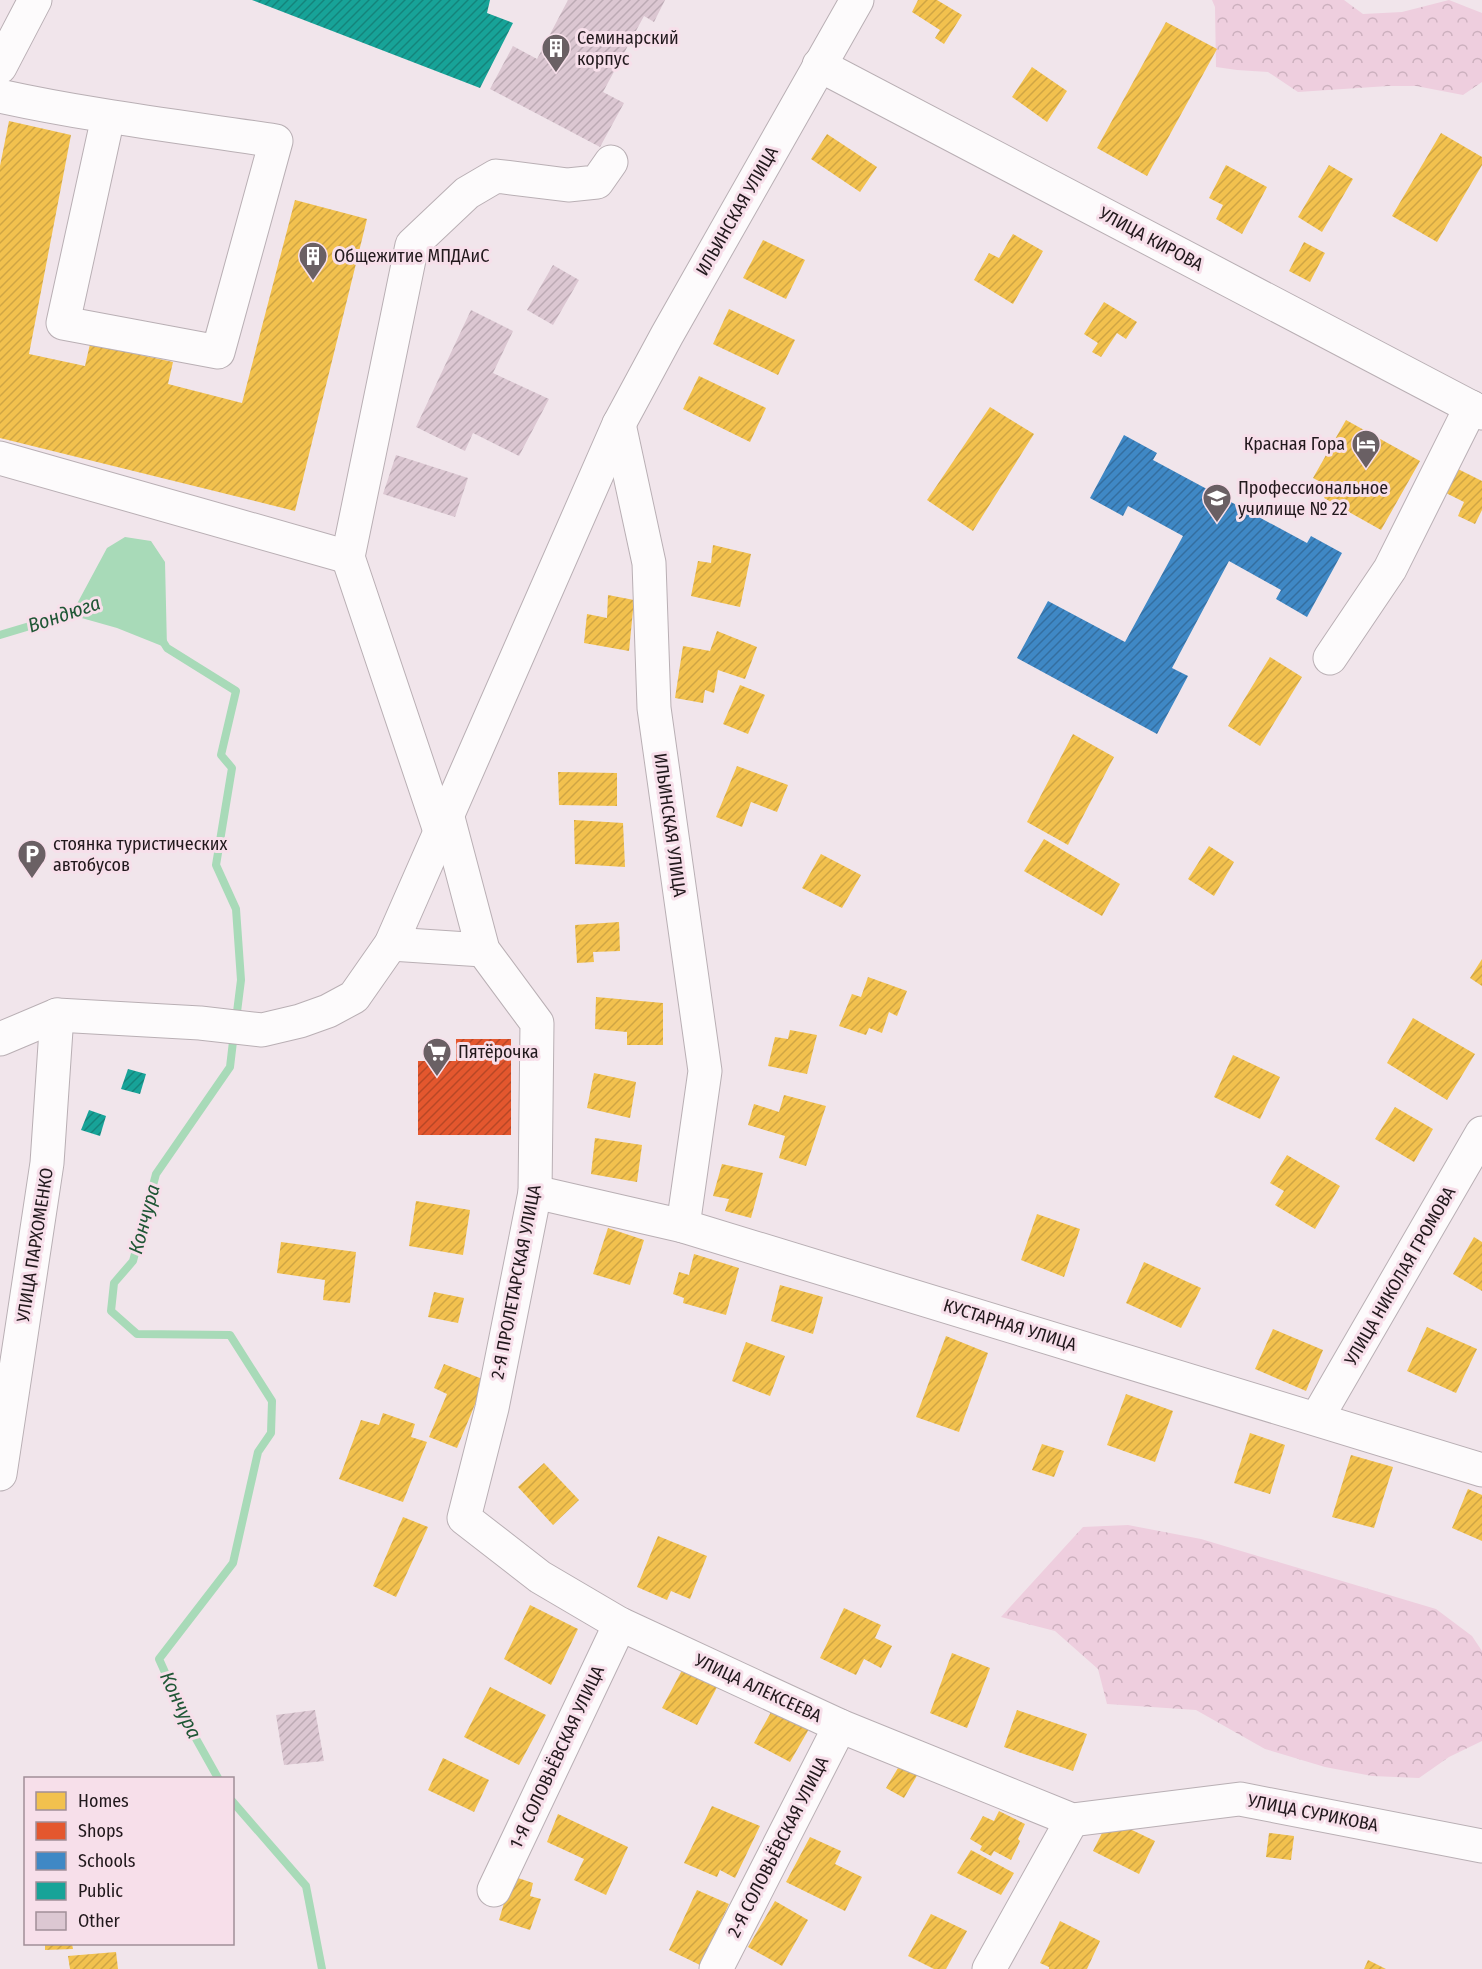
<svg xmlns="http://www.w3.org/2000/svg" width="1482" height="1969" font-family="'Fira Sans Condensed',sans-serif">
<style>
.forest{fill:url(#forest-crowns)}
.water{fill:#a8dab8}
.homes{fill:url(#homes-hatch)}
.shops{fill:url(#shops-hatch)}
.schools{fill:url(#schools-hatch)}
.public{fill:url(#public-hatch)}
.lines{fill:none;stroke-linecap:round;stroke-linejoin:round}
.stream{stroke:#a8dab8;stroke-width:8}
.building{fill:url(#building-hatch)}
.minor-casing{stroke:#b9afb4;stroke-width:35}
.major-casing{stroke:#b9afb4;stroke-width:35}
.minor{stroke:#fdfbfc;stroke-width:33}
.major{stroke:#fdfbfc;stroke-width:33}
.labels{text-anchor:middle;stroke-width:6;stroke-linejoin:round;paint-order:stroke}
.poi-label{font-size:18px;fill:#21181c;stroke:#f7dfea;text-anchor:start}
.street-label{font-size:18px;fill:#21181c;stroke:#f7dfea}
.water-label{font-size:20px;font-style:italic;fill:#1f5635;stroke:#f7dfea}
</style>
<defs>
<pattern id="forest-crowns" width="20" height="18" patternUnits="userSpaceOnUse" patternTransform="scale(1.5)"><rect width="20" height="18" fill="#eecede"/><path d="M2 6a3 3 0 1 1 6 0M12 15a3 3 0 1 1 6 0" fill="none" stroke="#ccb0be"/></pattern>
<pattern id="homes-hatch" width="6" height="6" patternUnits="userSpaceOnUse" patternTransform="scale(1.5)"><rect width="6" height="6" fill="#f2c14e"/><path d="M-1 1l2-2M0 6l6-6M5 7l2-2" fill="none" stroke="#cfa544"/></pattern>
<pattern id="shops-hatch" width="6" height="6" patternUnits="userSpaceOnUse" patternTransform="scale(1.5)"><rect width="6" height="6" fill="#e4572e"/><path d="M-1 1l2-2M0 6l6-6M5 7l2-2" fill="none" stroke="#b84726"/></pattern>
<pattern id="schools-hatch" width="6" height="6" patternUnits="userSpaceOnUse" patternTransform="scale(1.5)"><rect width="6" height="6" fill="#3f88c5"/><path d="M-1 1l2-2M0 6l6-6M5 7l2-2" fill="none" stroke="#346e9f"/></pattern>
<pattern id="public-hatch" width="6" height="6" patternUnits="userSpaceOnUse" patternTransform="scale(1.5)"><rect width="6" height="6" fill="#17a398"/><path d="M-1 1l2-2M0 6l6-6M5 7l2-2" fill="none" stroke="#14847b"/></pattern>
<pattern id="building-hatch" width="6" height="6" patternUnits="userSpaceOnUse" patternTransform="scale(1.5)"><rect width="6" height="6" fill="#dcc7d2"/><path d="M-1 1l2-2M0 6l6-6M5 7l2-2" fill="none" stroke="#bcaab4"/></pattern>
</defs>
<rect width="100%" height="100%" fill="#f1e5eb"/>
<g class="forest">
<path d="M1212,0h132l19,14 39,-2 47,-12 33,13v69l-19,13 -47,-9h-28l-90,6 -30,-20 -31,-2 -21,-3 -1,-60z"/>
<path d="M1128,1525l73,14 235,70 36,27 10,15v90l-33,16 -30,21 -47,-2 -47,-9 -60,-18 -69,-39 -89,-6 -9,-35 -43,-38 -54,-14 82,-90z"/>
</g>
<path class="water" d="M125,537l26,4 14,21 2,86 -50,-20 -46,-13 36,-67z"/>
<g class="homes">
<path d="M918,0h19l25,15 -18,29 -9,-6 5,-8 -28,-18z"/>
<path d="M1166,22l51,27 -70,127 -50,-28z"/>
<path d="M1032,67l35,24 -20,31 -35,-25z"/>
<path d="M9,121l62,14 -42,219 56,12 5,-22 83,18 -5,22 74,19 53,-203 72,19 -72,292 -295,-73v-272z"/>
<path d="M1441,133l41,24v8l-45,77 -45,-26z"/>
<path d="M827,134l50,33 -17,25 -49,-33z"/>
<path d="M1226,165l41,22 -25,47 -26,-15 7,-14 -14,-7z"/>
<path d="M1329,165l24,14 -31,53 -24,-15z"/>
<path d="M1013,234l30,17 -30,53 -39,-24 15,-27 10,5z"/>
<path d="M763,240l42,20 -19,39 -43,-21z"/>
<path d="M1304,242l21,11 -15,29 -21,-11z"/>
<path d="M1104,302l33,20 -11,17 -9,-6 -16,24 -9,-5 6,-9 -14,-9z"/>
<path d="M729,309l66,31 -17,35 -65,-31z"/>
<path d="M699,376l67,32 -16,34 -67,-33z"/>
<path d="M990,407l44,27 -61,97 -46,-31z"/>
<path d="M1346,420l74,41 -39,69 -57,-32 6,-11 -17,-9z"/>
<path d="M1454,467l28,14v29l-7,14 -17,-8 6,-14 -22,-11z"/>
<path d="M713,545l38,9 -11,53 -49,-11 7,-35 13,2z"/>
<path d="M608,595l26,5 -5,51 -45,-8 3,-29 20,4z"/>
<path d="M717,631l40,16 -12,32 -27,-9 -4,23 -9,-3 -2,13 -28,-5 8,-52 27,5z"/>
<path d="M1270,657l32,20 -42,69 -32,-20z"/>
<path d="M740,685l25,10 -17,39 -25,-10z"/>
<path d="M1073,734l41,23 -46,88 -41,-23z"/>
<path d="M737,766l51,19 -11,27 -26,-10 -9,25 -26,-10z"/>
<path d="M558,772l59,1v33l-58,-1z"/>
<path d="M574,820l49,3 2,44 -50,-3z"/>
<path d="M1044,839l76,45 -18,32 -78,-45z"/>
<path d="M1209,846l25,16 -20,34 -26,-17z"/>
<path d="M821,854l40,21 -19,33 -40,-20z"/>
<path d="M619,922l1,29 -27,1 1,10 -17,1 -2,-38z"/>
<path d="M1482,959v27l-12,-8z"/>
<path d="M868,977l39,14 -10,25 -8,-4 -7,21 -13,-5 -3,7 -27,-9 13,-32 9,3z"/>
<path d="M596,997l67,6v42h-36v-13l-32,-3z"/>
<path d="M1413,1018l62,36 -28,46 -60,-37z"/>
<path d="M790,1030l27,5 -10,39 -39,-8 7,-29 13,2z"/>
<path d="M1233,1055l47,22 -20,42 -46,-22z"/>
<path d="M594,1073l42,9 -6,36 -43,-10z"/>
<path d="M784,1095l42,11 -20,60 -27,-8 6,-22 -37,-11 6,-21 25,8z"/>
<path d="M1395,1107l38,22 -19,33 -39,-23z"/>
<path d="M595,1138l47,7 -5,37 -46,-8z"/>
<path d="M1287,1155l53,31 -25,43 -40,-24 9,-14 -14,-8z"/>
<path d="M722,1164l41,9 -12,45 -26,-7 4,-12 -16,-3z"/>
<path d="M416,1201l54,9 -7,45 -54,-9z"/>
<path d="M1037,1214l43,15 -16,48 -43,-17z"/>
<path d="M608,1228l36,12 -14,45 -37,-11z"/>
<path d="M1474,1237l8,5v49l-29,-17z"/>
<path d="M281,1242l75,10 -6,51 -27,-3 2,-20 -48,-7z"/>
<path d="M694,1254l45,14 -13,47 -43,-12 1,-5 -11,-4 6,-22 10,3z"/>
<path d="M1144,1262l57,26 -20,40 -55,-25z"/>
<path d="M780,1285l43,12 -10,37 -42,-13z"/>
<path d="M434,1292l30,6 -6,25 -30,-6z"/>
<path d="M1427,1327l50,22 -21,44 -49,-22z"/>
<path d="M1273,1329l50,21 -17,41 -51,-22z"/>
<path d="M946,1336l42,17 -29,79 -43,-15z"/>
<path d="M746,1342l39,14 -15,40 -38,-15z"/>
<path d="M444,1364l41,16 -28,68 -28,-11 18,-43 -13,-6z"/>
<path d="M1126,1394l47,17 -18,51 -48,-17z"/>
<path d="M383,1413l32,11 -4,13 16,5 -24,60 -64,-23 22,-59 18,5z"/>
<path d="M1250,1433l35,12 -15,49 -36,-11z"/>
<path d="M1042,1444l22,7 -10,26 -22,-7z"/>
<path d="M1351,1455l42,12 -19,61 -42,-11z"/>
<path d="M544,1463l35,37 -26,25 -35,-38z"/>
<path d="M1468,1489l14,6v46l-30,-13z"/>
<path d="M403,1517l25,10 -32,70 -23,-11z"/>
<path d="M658,1536l49,20 -17,43 -19,-8 -4,9 -30,-13z"/>
<path d="M530,1605l48,24 -27,56 -47,-26z"/>
<path d="M844,1608l37,17 -6,13 17,8 -11,22 -17,-9 -8,16 -36,-17z"/>
<path d="M952,1653l38,15 -23,60 -37,-15z"/>
<path d="M689,1657l35,17 -27,51 -35,-17z"/>
<path d="M490,1687l56,28 -27,50 -55,-28z"/>
<path d="M776,1703l37,19 -23,40 -36,-19z"/>
<path d="M1017,1710l70,24 -14,37 -69,-24z"/>
<path d="M443,1758l46,22 -15,32 -46,-22z"/>
<path d="M901,1763l18,9 -15,26 -18,-10z"/>
<path d="M712,1806l48,20 -25,52 -15,-8 -3,7 -33,-14z"/>
<path d="M999,1811l26,13 -7,15 2,2 -9,19 -17,-9 -3,5 -11,-6 2,-4 -12,-7 13,-23 11,5z"/>
<path d="M558,1814l70,33 -22,48 -32,-15 10,-21 -37,-17z"/>
<path d="M1109,1819l46,22 -16,33 -46,-23z"/>
<path d="M1269,1833l25,3 -3,24 -25,-3z"/>
<path d="M810,1837l31,14 -6,13 27,13 -17,34 -59,-29z"/>
<path d="M971,1850l43,23 -13,22 -44,-22z"/>
<path d="M512,1876l21,7 -3,13 11,3 -11,31 -31,-10z"/>
<path d="M697,1890l32,14 -29,61 -31,-15z"/>
<path d="M775,1901l33,19 -26,46 -34,-19z"/>
<path d="M931,1914l36,17 -21,38h-12l-26,-13z"/>
<path d="M1060,1921l40,20 -13,28h-38v-2l-9,-4z"/>
<path d="M45,1944h27l1,5 -28,1z"/>
<path d="M116,1952l2,17h-48l-2,-13z"/>
<path d="M1368,1960l18,9h-22z"/>
</g>
<path class="shops" d="M456,1039h55v96h-93v-74h38z"/>
<path class="schools" d="M1124,435l33,18 -4,7 154,83 4,-7 31,17 -35,64 -31,-18 5,-9 -52,-29 -57,107 16,8 -31,58 -140,-76 31,-57 77,41 58,-106 -55,-30 -5,10 -33,-18z"/>
<g class="public">
<path d="M252,0h238l-3,13 26,10 -33,65z"/>
<path d="M128,1069l18,5 -6,20 -19,-5z"/>
<path d="M89,1110l17,6 -6,20 -19,-6z"/>
</g>
<g class="lines">
<g class="stream">
<path d="M0,635l80,-24"/>
<path d="M162,640l5,8 69,43 -15,64 11,13 -16,97 20,44 5,71 -5,40"/>
<path d="M218,1778l-28,-50 -31,-69 74,-96 25,-111 13,-19 1,-32 -42,-66 -93,-1 -26,-23 3,-28 19,-22 23,-87 74,-107 4,-34"/>
<path d="M232,1801l74,85 16,83"/>
</g>
</g>
<g class="building">
<path d="M568,0h97l-11,22 -10,-6 -41,76 21,11 -24,44 -110,-58 23,-43 24,13z"/>
<path d="M553,265l26,15 -26,45 -26,-15z"/>
<path d="M471,310l42,21 -20,42 56,26 -30,57 -46,-23 -8,18 -49,-24z"/>
<path d="M396,455l72,23 -13,39 -72,-23z"/>
<path d="M315,1710l9,51 -40,4 -8,-50z"/>
</g>
<g class="lines">
<g class="minor-casing">
<g id="minor">
<path d="M819,65l663,348"/>
<path d="M0,67l35,-67"/>
<path d="M0,96c91,20 184,31 276,45l-58,211 -155,-29 45,-206"/>
<path d="M619,424l30,139 5,145 51,363 -22,155"/>
<path d="M0,458l348,99"/>
<path d="M1330,658l60,-89 81,-162"/>
<path d="M447,814l36,136 54,73 -2,169 -43,216 -28,110 76,59 80,47 220,102 232,94 168,-21 242,47"/>
<path d="M440,831l-92,-274 64,-312 55,-52 29,-17 72,9 29,-3 14,-20"/>
<path d="M391,944l92,6"/>
<path d="M535,1192l148,34 799,244"/>
<path d="M1317,1418l165,-285"/>
<path d="M0,1474l47,-311 10,-148"/>
<path d="M494,1890l126,-266"/>
<path d="M716,1969l124,-243"/>
<path d="M989,1969l83,-149"/>
</g>
</g>
<g class="major-casing">
<path id="major" d="M0,1039l57,-24 143,8 62,7 38,-9 28,-10 26,-14 37,-53 228,-520 48,-89 190,-335"/>
</g>
<use href="#minor" class="minor"/>
<use href="#major" class="major"/>
</g>
<defs>
<g id="building-pin" transform="scale(1.5)"><path d="M0 17L-7.5 6A9.5 9.5 0 1 1 7.5 6Z" fill="#6a6064" stroke="#f7dfea"/><path d="M-4-6H4V6H1V3H-1V6H-4ZM-2.5-4.3h1.7v1.8h-1.7ZM.8-4.3h1.7v1.8H.8ZM-2.5-1h1.7V.8h-1.7ZM.8-1h1.7V.8H.8Z" fill="#fff"/></g>
<g id="hotel-pin" transform="scale(1.5)"><path d="M0 17L-7.5 6A9.5 9.5 0 1 1 7.5 6Z" fill="#6a6064" stroke="#f7dfea"/><path d="M-6-4.5h1.5V1H6V5H4.5V3h-9V5H-6ZM-4 0a1.8 1.8 0 1 1 3.6 0ZM.5 0V-2.5h3Q6-2.5 6 0Z" fill="#fff"/></g>
<g id="university-pin" transform="scale(1.5)"><path d="M0 17L-7.5 6A9.5 9.5 0 1 1 7.5 6Z" fill="#6a6064" stroke="#f7dfea"/><path d="M0-5L7-2L0 1L-7-2ZM-4 1L0 2.5L4 1V4Q0 6-4 4Z" fill="#fff"/></g>
<g id="parking-pin" transform="scale(1.5)"><path d="M0 17L-7.5 6A9.5 9.5 0 1 1 7.5 6Z" fill="#6a6064" stroke="#f7dfea"/><path d="M-3.5-5.5H1a3.5 3.5 0 0 1 0 7H-1V5.5H-3.5ZM-1-3.4V-.6H.8a1.4 1.4 0 0 0 0-2.8Z" fill="#fff"/></g>
<g id="supermarket-pin" transform="scale(1.5)"><path d="M0 17L-7.5 6A9.5 9.5 0 1 1 7.5 6Z" fill="#6a6064" stroke="#f7dfea"/><path d="M-6-5.5h2.5l.6 2H6L4.5 2H-2.5L-4.4-4H-6ZM-1.5 3.2a1.3 1.3 0 1 0 .1 0ZM3 3.2a1.3 1.3 0 1 0 .1 0Z" fill="#fff"/></g>
</defs>
<g fill-rule="evenodd">
<use href="#building-pin" x="556" y="48"/>
<use href="#building-pin" x="313" y="256"/>
<use href="#hotel-pin" x="1366" y="444"/>
<use href="#university-pin" x="1217" y="498"/>
<use href="#parking-pin" x="32" y="854"/>
<use href="#supermarket-pin" x="437" y="1052"/>
</g>
<g class="labels">
<g class="poi-label">
<text x="577" y="44">Семинарский<tspan x="577" dy="21">корпус</tspan></text>
<text x="334" y="262">Общежитие МПДАиС</text>
<text x="1345" y="450" text-anchor="end">Красная Гора</text>
<text x="1238" y="494">Профессиональное<tspan x="1238" dy="21">училище № 22</tspan></text>
<text x="53" y="850">стоянка туристических<tspan x="53" dy="21">автобусов</tspan></text>
<text x="458" y="1058">Пятёрочка</text>
</g>
<g class="street-label">
<text transform="translate(737 211) rotate(-60)" y="6">ИЛЬИНСКАЯ УЛИЦА</text>
<text transform="translate(1151 239) rotate(28)" y="6">УЛИЦА КИРОВА</text>
<text transform="translate(670 825) rotate(82)" y="6">ИЛЬИНСКАЯ УЛИЦА</text>
<text transform="translate(35 1245) rotate(-81)" y="6">УЛИЦА ПАРХОМЕНКО</text>
<text transform="translate(1400 1276) rotate(-60)" y="6">УЛИЦА НИКОЛАЯ ГРОМОВА</text>
<text transform="translate(516 1282) rotate(-79)" y="6">2-Я ПРОЛЕТАРСКАЯ УЛИЦА</text>
<text transform="translate(1010 1325) rotate(17)" y="6">КУСТАРНАЯ УЛИЦА</text>
<text transform="translate(758 1688) rotate(25)" y="6">УЛИЦА АЛЕКСЕЕВА</text>
<text transform="translate(557 1757) rotate(-65)" y="6">1-Я СОЛОВЬЁВСКАЯ УЛИЦА</text>
<text transform="translate(1313 1813) rotate(11)" y="6">УЛИЦА СУРИКОВА</text>
<text transform="translate(778 1847) rotate(-63)" y="6">2-Я СОЛОВЬЁВСКАЯ УЛИЦА</text>
</g>
<g class="water-label">
<text transform="translate(64 614) rotate(-19)" y="7">Вондюга</text>
<text transform="translate(144 1219) rotate(-75)" y="7">Кончура</text>
<text transform="translate(181 1705) rotate(65)" y="7">Кончура</text>
</g>
</g>
<rect x="24" y="1777" width="210" height="168" fill="#f7dfea" stroke="#a18f98" stroke-width="1.5"/>
<rect x="36" y="1792" width="30" height="18" fill="#f2c14e" stroke="#a18f98" stroke-width="1.5"/>
<text x="78" y="1807" font-size="18" fill="#21181c">Homes</text>
<rect x="36" y="1822" width="30" height="18" fill="#e4572e" stroke="#a18f98" stroke-width="1.5"/>
<text x="78" y="1837" font-size="18" fill="#21181c">Shops</text>
<rect x="36" y="1852" width="30" height="18" fill="#3f88c5" stroke="#a18f98" stroke-width="1.5"/>
<text x="78" y="1867" font-size="18" fill="#21181c">Schools</text>
<rect x="36" y="1882" width="30" height="18" fill="#17a398" stroke="#a18f98" stroke-width="1.5"/>
<text x="78" y="1897" font-size="18" fill="#21181c">Public</text>
<rect x="36" y="1912" width="30" height="18" fill="#dcc7d2" stroke="#a18f98" stroke-width="1.5"/>
<text x="78" y="1927" font-size="18" fill="#21181c">Other</text>
</svg>
